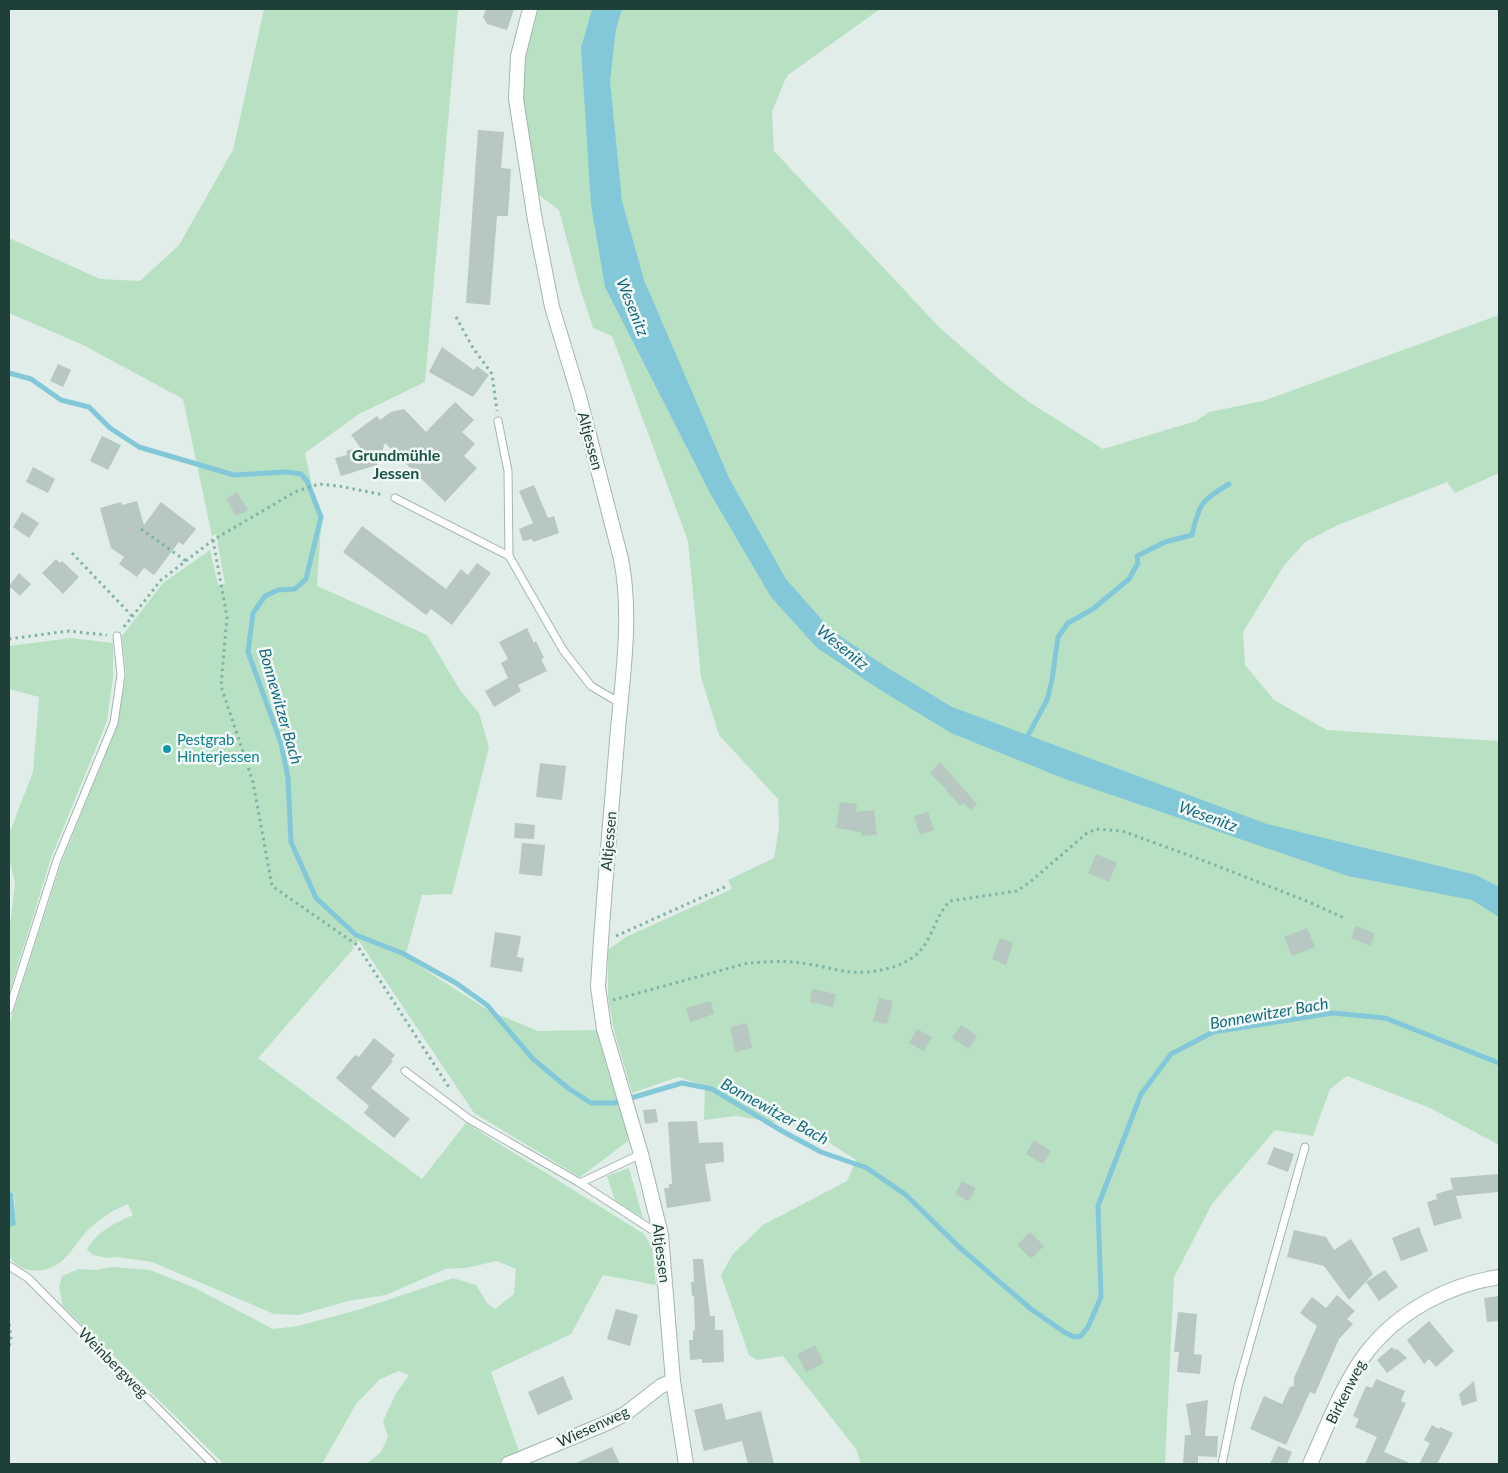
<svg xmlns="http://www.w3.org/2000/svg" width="1508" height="1473" font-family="Lato,sans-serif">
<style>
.green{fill:#b8e1c4}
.water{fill:#83c8d8}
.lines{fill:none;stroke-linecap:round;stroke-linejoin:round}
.stream{stroke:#83c8d8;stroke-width:5}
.building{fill:#b6c8c1}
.lane-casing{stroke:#a3b6b0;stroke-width:9}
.street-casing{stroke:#a3b6b0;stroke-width:16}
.path{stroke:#7eb4a5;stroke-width:3;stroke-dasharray:2.5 4;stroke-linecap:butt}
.lane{stroke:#fff;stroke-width:7}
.street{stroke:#fff;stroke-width:14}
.culture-dot{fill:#0f9aa8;stroke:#f2f9f6;stroke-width:2}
.labels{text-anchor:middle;stroke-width:5;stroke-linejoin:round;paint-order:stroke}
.street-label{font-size:15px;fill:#1f4038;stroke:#f2f9f6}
.culture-label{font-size:15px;fill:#0d838f;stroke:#f2f9f6;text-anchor:start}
.water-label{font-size:16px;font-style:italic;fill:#136b82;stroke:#f2f9f6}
.neighbourhood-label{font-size:16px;font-weight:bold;fill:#195448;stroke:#f2f9f6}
</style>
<rect width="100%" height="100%" fill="#e1ede8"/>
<g class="green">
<path d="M264,9h194l-33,373 -66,32 -54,39 16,74 -4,59 110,49 33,55 19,23 10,34 -37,147 -30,1 -17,62 83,53 50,21 59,-1 35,108 -52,39 -106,-64 -115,-172 -7,4 2,3 -96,110 164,121 44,-56 178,111 8,13 4,38 -53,-10 -32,59 -80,38 29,82 -25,10h-129l15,-12 7,-15 -5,-16 12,-26 14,-20 -10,-4 -19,8 -24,25 -34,60h-98l-161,-158 -4,-19 3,-11 17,-7 17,1 16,-3 38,3 43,17 80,42 25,-3 63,-17 92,-31 23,7 11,18 8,6 19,-15 2,-25 -19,-8 -31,7 -21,1 -59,26 -38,6 -49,14 -25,-1 -122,-52 -35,-5 -10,1 -14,-3 -6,-5c10,-19 28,-27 46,-35l-5,-11c-16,6 -30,16 -42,28 -8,9 -14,19 -22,27 -12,12 -33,16 -47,6 -3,-2 -6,-6 -8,-8v-30l7,-2 -2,-32 -5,-1v-167l52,-161 56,-138 9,-51 -4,-39 41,-53 47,-33 8,35 7,-1 -9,-50 -4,2 -29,-137 -100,-54 -74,-32v-75l91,41 40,2 39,-36 54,-95z"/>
<path d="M537,9h343l-92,66 -3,5 -13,32 2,39 166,177 61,53 28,21 74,47 93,-28 13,-9 54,-11 236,-86v158l-44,20 -8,-11 -109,43 -33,17 -22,25 -40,65 2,33 29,35 53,30 172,11v404l-69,-37 -83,-32 -17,13 -17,47 -38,-6 -63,74 -38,73 -9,187h-304l-5,-15 -73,-93 -26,4 -8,-5 -28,-80 12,-21 30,-29 84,-44 9,-21 -51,-33 -69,-11 -32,4 1,-34 -27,-9 -46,16 -18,-63 -6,-32v-48l18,-13 106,-48 -4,-9 46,-22 5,-31 -1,-28 -59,-64 -18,-58 -13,-136 -76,-205 -19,-8 -14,-43 -20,-75 -20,-15 -16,-96 1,-40z"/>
<path d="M71,638l42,5v34l-6,44 -56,137 -42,136v-59l6,-52 -6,-25v-24l24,-62 6,-75 -30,-8v-43z"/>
<path d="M629,1168l1,4 13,46 -28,-18 -8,-24z"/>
</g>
<g class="water">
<path d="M592,9h30l-6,20 -6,52 12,120 22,79 85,198 57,101 45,51 57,38 64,39 315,117 209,51 23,12v30l-27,-17 -124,-24 -283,-97 -114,-46 -69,-42 -65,-43 -46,-51 -61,-104 -105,-206 -14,-82 -10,-157z"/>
<path d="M9,1192l4,1 3,32 -7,2z"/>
</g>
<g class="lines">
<g class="stream">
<path d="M9,373l22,6 30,21 28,7 21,21 29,19 95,28 53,-3 14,2 6,7 14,36 -15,62 -11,10 -17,1 -13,6 -12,17 -5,39 33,91 7,35 3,64 25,56 40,37 46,18 54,30 31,22 46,54 35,29 23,15h23l68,-20 30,6 70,42 39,21 46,16 39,27 53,52 72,62 33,23 10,5 7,-1 7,-9 13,-30 -3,-91 43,-112 30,-40 42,-22 120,-19 52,5 114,45"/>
<path d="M1025,741l22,-41 5,-20 6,-43 10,-14 25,-14 36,-30 9,-16 -1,-7 28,-14 27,-7c7,-32 10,-35 37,-51"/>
</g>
</g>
<g class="building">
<path d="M486,9h28l-7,21 -20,-6 -4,-7z"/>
<path d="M478,130l26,2 -3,36 10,1 -3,47h-11l-7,89 -24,-2z"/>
<path d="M442,347l32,23 3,-4 12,9 -16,22 -44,-25z"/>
<path d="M58,364l13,6 -8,17 -13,-6z"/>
<path d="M455,402l19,18 -12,12 13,12 -11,12 13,12 -32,34 -60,-59 -8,22 -36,11 -6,-18 12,-3 -1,-4 14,-4 -9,-12 26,-19 3,4 11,-8 13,-3 22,23z"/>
<path d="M102,436l19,9 -13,25 -18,-9z"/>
<path d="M33,467l22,12 -7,14 -22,-11z"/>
<path d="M534,485l14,33 6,-2 5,17 -26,9 -1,-3 -9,2 -4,-12 14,-6 -14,-32z"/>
<path d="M237,492l11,18 -12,6 -10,-17z"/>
<path d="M137,501l7,24 17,-23 35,27 -13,16 -4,-3 -25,33 -10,-7 -7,9 -18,-13 5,-7 -13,-9 -11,-40 21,-6 1,3z"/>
<path d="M22,512l17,11 -10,15 -16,-11z"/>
<path d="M362,526l84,63 15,-20 7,6 9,-12 14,10 -39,52 -21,-16 -5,6 -83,-63z"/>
<path d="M56,559l4,4 2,-2 17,16 -16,17 -21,-21z"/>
<path d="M19,573l12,11 -11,12 -11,-10z"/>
<path d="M527,628l7,15 2,-2 8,17 -3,1 6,12 -29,14 3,6 -27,16 -9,-16 23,-13 -7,-15 7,-4 -9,-17z"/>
<path d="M940,762l37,42 -6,6 -8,-7 -3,3 -14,-16h1l-17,-17z"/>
<path d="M540,763l26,3 -4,34 -26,-3z"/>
<path d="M840,802l17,2 -1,8 18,-2 3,25 -16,1v-4l-25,-4z"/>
<path d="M928,812l6,18 -14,5 -6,-19z"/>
<path d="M515,823l20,2 -1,14 -20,-1z"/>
<path d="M522,843l23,2 -3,31 -23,-2z"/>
<path d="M1096,854l21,9 -8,19 -21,-9z"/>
<path d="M1356,926l19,8 -5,12 -19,-8z"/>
<path d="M1307,928l8,19 -23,9 -8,-19z"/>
<path d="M495,932l26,4 -4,21 7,1 -2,14 -32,-5z"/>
<path d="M1000,938l13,5 -7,22 -14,-6z"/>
<path d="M812,989l24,5 -3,13 -23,-5z"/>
<path d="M879,998l14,3 -6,23 -14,-3z"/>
<path d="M711,1001l3,13 -24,8 -4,-14z"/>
<path d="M747,1023l5,25 -17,4 -5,-25z"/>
<path d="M961,1025l16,11 -8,13 -17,-11z"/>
<path d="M917,1029l15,8 -8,14 -15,-8z"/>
<path d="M374,1038l21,17 -4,5 2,1 -22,27 39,31 -16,19 -30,-25 5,-7 -33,-28 19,-23 4,2z"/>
<path d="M656,1109l2,13 -13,2 -2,-14z"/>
<path d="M697,1121l2,22 24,-1 1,20 -19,2 6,37 -44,7 -3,-20h5v-4h3l-4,-62z"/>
<path d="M1034,1140l17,11 -8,13 -17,-10z"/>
<path d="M1274,1147l20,7 -6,18 -21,-8z"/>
<path d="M1499,1174v18l-43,4 6,22 -28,8 -7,-24 10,-3 -1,-5 17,-5 -3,-11z"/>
<path d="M962,1181l14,7 -7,13 -14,-7z"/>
<path d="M1419,1227l9,24 -27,10 -9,-23z"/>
<path d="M1294,1230l32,7 8,13 17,-11 22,35 -24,26 -25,-34 -37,-9z"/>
<path d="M1030,1232l14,14 -13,13 -14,-14z"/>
<path d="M693,1259h10l7,57h5v14h8l1,32 -22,1v-4l-12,1 -1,-20h4v-9l2,-1 -1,-34h-2l-1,-14h3z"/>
<path d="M1385,1270l13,17 -19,14 -13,-19z"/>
<path d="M1337,1295l18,16 -8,8 6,5 -14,15 -24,55 -5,-2 -24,53 -36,-16 14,-33 18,8 8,-17 4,-1v-8l23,-52 -17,-13 12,-16 14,11z"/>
<path d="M1499,1296v25l-12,1 -3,-24z"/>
<path d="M616,1309l22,6 -8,31 -23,-7z"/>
<path d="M1178,1312l19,2 -3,40 8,1 -2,19 -23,-2 2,-20h-5z"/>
<path d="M1429,1321l25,30 -18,16 -7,-8 -5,5 -17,-24z"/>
<path d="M815,1345l9,18 -18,9 -9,-17z"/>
<path d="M1392,1347l3,3 2,-1 10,9 -20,15 -10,-13z"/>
<path d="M563,1376l10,23 -35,16 -10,-23z"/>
<path d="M1376,1379l29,12 -4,10 5,2 -22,49 28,12h-47l12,-27 -22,-10 4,-8 -6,-3 13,-30 6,2z"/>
<path d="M1474,1381l3,20 -15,5 -3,-12z"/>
<path d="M1208,1400l-3,36h13l-1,21 -19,-1v8h-15l2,-29h6l-5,-31z"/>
<path d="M722,1403l4,17 35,-9 13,53h-26l-6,-23 -38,10 -10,-41z"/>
<path d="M1432,1425l7,4 1,-2 13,6 -16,31h-18l11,-21 -6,-3z"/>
<path d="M1278,1446l14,6 -5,12h-17z"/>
<path d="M612,1447l8,17h-46z"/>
</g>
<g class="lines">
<g class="lane-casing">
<g id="lane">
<path d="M498,421l10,50 1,85"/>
<path d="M395,498l114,58 54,94 28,36 29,17"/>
<path d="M9,1010l48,-150 57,-137 7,-48 -4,-39"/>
<path d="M405,1071l64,48 111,64 80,52"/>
<path d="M580,1183l61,-29"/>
<path d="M9,1266l19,12 185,186"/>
<path d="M1222,1464l16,-78 67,-239"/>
</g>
</g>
<g class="street-casing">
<g id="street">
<path d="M530,9l-12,47 -2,43 19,121 17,87 27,89 42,163c11,55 2,115 -3,170 -7,86 -15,172 -20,258l6,42 37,125 20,81 12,146 13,83"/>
<path d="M508,1464l99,-41 18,-9 36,-28 12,-5"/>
<path d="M1310,1464c16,-35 33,-81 57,-112 32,-41 81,-67 132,-75"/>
</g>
</g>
<g class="path">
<path d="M456,317l17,31 19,26 5,37"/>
<path d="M141,529l45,32"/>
<path d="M213,540l14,77 -6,69 32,96 19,104 85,59 93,144"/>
<path d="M72,553l60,63"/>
<path d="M124,627l37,-47 52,-40 82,-48 24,-8 20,2 45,9"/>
<path d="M9,639l59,-8 39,4"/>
<path d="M616,936l111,-50"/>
<path d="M613,1000l135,-37c17,-1 35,-3 53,0 17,2 33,7 49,9 21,2 53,-4 68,-19 15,-15 17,-37 32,-52l67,-10 13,-9 57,-49 9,-4 26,2 88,32 99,39 35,16"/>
<path d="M9,1324l2,12 -2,13"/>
</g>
<use href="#lane" class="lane"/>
<use href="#street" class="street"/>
</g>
<circle class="culture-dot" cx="167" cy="749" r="5"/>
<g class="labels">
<g class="street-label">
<text transform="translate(590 441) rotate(75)" y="5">Altjessen</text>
<text transform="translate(609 841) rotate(-85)" y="5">Altjessen</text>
<text transform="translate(661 1253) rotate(83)" y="5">Altjessen</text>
<text transform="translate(113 1363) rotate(45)" y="5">Weinbergweg</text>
<text transform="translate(1346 1392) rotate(-63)" y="5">Birkenweg</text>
<text transform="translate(593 1427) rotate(-25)" y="5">Wiesenweg</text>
</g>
<g class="culture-label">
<text x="177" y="745">Pestgrab<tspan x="177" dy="17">Hinterjessen</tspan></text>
</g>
<g class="water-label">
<text transform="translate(633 307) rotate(68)" y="6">Wesenitz</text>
<text transform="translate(843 647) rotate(39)" y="6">Wesenitz</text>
<text transform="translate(281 706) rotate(74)" y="6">Bonnewitzer Bach</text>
<text transform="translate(1208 816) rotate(20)" y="6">Wesenitz</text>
<text transform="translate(1269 1013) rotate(-10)" y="6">Bonnewitzer Bach</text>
<text transform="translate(775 1111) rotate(29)" y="6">Bonnewitzer Bach</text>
</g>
<g class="neighbourhood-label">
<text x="396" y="461">Grundmühle<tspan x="396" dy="18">Jessen</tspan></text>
</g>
</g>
<rect width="1508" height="1473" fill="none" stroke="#1f4038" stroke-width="20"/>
</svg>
